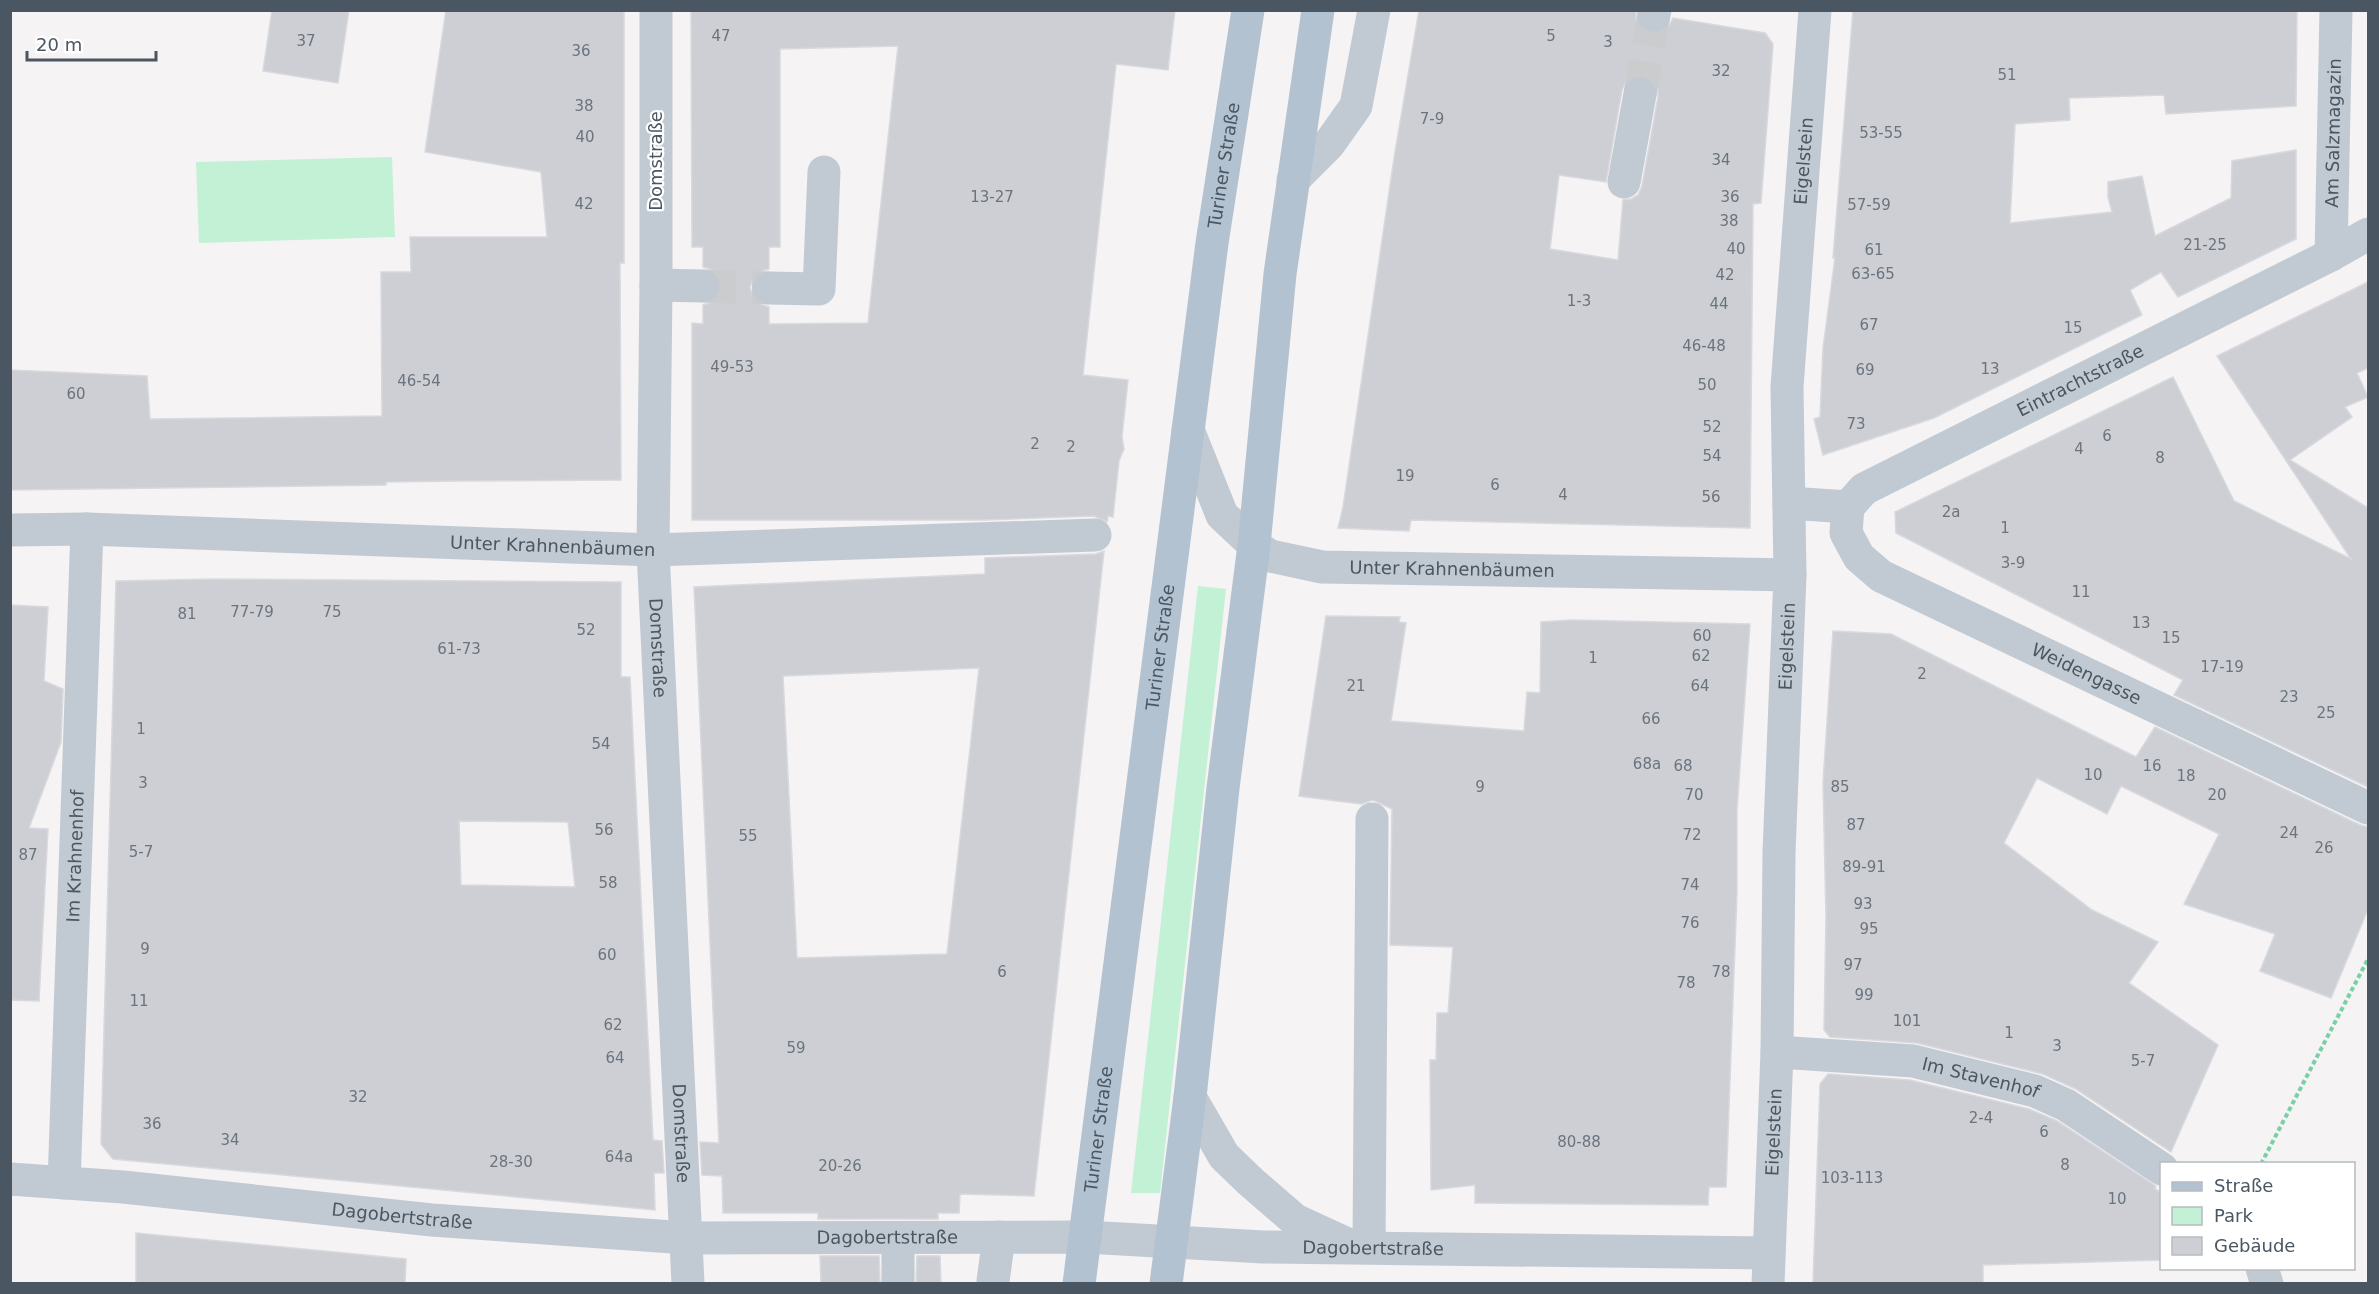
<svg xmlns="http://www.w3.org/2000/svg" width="2379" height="1294" font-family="'DejaVu Sans',sans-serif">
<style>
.green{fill:#c3f1d5}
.building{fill:#cdcfd5;stroke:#d7d9de;stroke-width:1.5;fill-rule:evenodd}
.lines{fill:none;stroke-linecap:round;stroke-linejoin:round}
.minor-tunnel{stroke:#caccce;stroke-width:33;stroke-dasharray:33 16;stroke-linecap:butt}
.path{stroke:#7ad0a6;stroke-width:4;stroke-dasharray:4.5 3;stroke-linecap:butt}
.minor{stroke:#c1cad2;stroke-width:33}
.major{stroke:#b3c2d1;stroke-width:33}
.labels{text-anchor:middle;stroke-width:4.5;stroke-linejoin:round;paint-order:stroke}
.number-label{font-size:15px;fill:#6b747e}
.street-label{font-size:18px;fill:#4a5661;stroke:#fff}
</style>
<rect width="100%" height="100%" fill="#f5f3f3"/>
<g class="green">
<path d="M392,157l3,80 -196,6 -3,-81z"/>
<path d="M1198,586l28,3 -66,604h-29z"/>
</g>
<g class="building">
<path d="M272,10h77l-11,73 -75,-12z"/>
<path d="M446,10h178v253h-4l1,217 -164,1 -71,1v3l-376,5v-120l137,6 3,43 232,-3 -1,-144h30l-1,-35h137l-6,-65 -116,-20z"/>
<path d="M691,10h484l-7,60 -52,-6 -33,311 45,5 -6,57 2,12 -5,12 -6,56 -5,-1 -1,6 -13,-6 -110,4h-292v-197l11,1v-19l9,-3 7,-6 3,-10 -3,-10 -6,-6 -10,-3v-20h-11zM898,46l-30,277 -99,1v-17l-9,-3 -7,-6 -3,-11 3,-8 6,-7 10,-3v-22h11v-198z"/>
<path d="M1419,10h213l4,1v9l5,9 9,4h9l9,-5 5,-10 92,15 8,11 -12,159 -8,1 -3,324 -339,-8 -2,11 -71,-3 5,-21 51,-349zM1643,76l10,4 5,8v9l-16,89 -4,9 -7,4 -8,1 -5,60 -68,-11 9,-74 47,7 16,-92 4,-9 7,-4z"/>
<path d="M1853,10h444l-1,96 -130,8 -2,-19 -95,3 1,22 -55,4 -5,99 102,-11 -4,-15v-15l34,-6 13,60 76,-38 1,-37 64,-11v89l-118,58 -17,-25 -31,18 12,25 -208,103 -111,37 -9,-36 6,-2 3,-69 12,-90h-2z"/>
<path d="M2368,282v86l-11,5 11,24 -23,10 7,10 -62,43 78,48v279l-194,-92 9,-15 -287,-147 -1,-21 278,-135 61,124 117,58 -134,-203z"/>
<path d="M1104,551l-70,645 -74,-2 -1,19h-21v6h-120v-6h-95l-1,-37 -20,-1 -2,-33 19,1 -25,-556 291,-13v-16l111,-4zM979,668l-32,286 -150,4 -14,-282z"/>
<path d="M213,579l408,3v95h9l23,463 9,1 2,32h-10l1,37 -542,-51 -12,-15 15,-563zM459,821l109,1 7,65 -114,-2z"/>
<path d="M10,605l38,2 -4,74 19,8 -2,53 -32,86 19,1 -9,172 -29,-1z"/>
<path d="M1326,616l74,1 -1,5 7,1 -15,98 133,10 3,-39 13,1 1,-71 31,-2 178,4 -13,186v82l-11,295h-17l-1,18 -233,-2v-18l-44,5 -1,-130h6l1,-47h11l5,-66 -63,-2 2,-136 -19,-9 -12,4 -62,-8z"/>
<path d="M1833,631l58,3 245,123 19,-30 205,98 8,2v82l-37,89 -71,-27 15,-37 -91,-30 35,-70 -98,-48 -14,28 -70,-36 -33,65 88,67 66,32 -29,41 89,62 -47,107 -95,-63 -33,-15 -126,-31 -87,-6 -6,-7 2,-113 -3,-134z"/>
<path d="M1828,1074l82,6 119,29 28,12 99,65 -1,3 7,4v67l-179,5v19h-170l7,-200z"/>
<path d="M136,1233l270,26 -1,25h-269z"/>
<path d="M820,1256h59l1,28h-59z"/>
<path d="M917,1256h23l1,28h-25z"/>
</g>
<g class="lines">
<g class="minor-tunnel">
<path d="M1640,94l14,-79"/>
<path d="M703,286l66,2"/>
</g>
<path class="path" d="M2261,1164l107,-205"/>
<g class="minor">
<path id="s1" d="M656,10v275l-3,265 35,734"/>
<path d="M1654,15l1,-5"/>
<path d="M1293,180l36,-36 27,-38 18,-96"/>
<path d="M1624,182l16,-88"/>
<path id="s2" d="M2331,255l5,-245"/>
<path d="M656,285l47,1"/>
<path d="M769,288l50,1 5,-117"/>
<path id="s3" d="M1188,430l34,85 32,30 16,11 52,11 468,8"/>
<path d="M1789,503l59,4"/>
<path id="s4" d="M1848,507l-2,26 13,24 22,19 487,232"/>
<path id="s5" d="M1848,507l16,-18 467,-234 37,-21"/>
<path id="s6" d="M10,530l77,-1 566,21 442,-15"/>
<path id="s7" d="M1777,1052l136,9 122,30 31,14 96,64"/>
<path d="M1190,1097l34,59 27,26 44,38 50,23"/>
<path id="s8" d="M10,1179l113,8 309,33 255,18 399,-1 177,10 505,6"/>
<path id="s9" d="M64,1183l23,-654"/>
<path d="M1369,1247l3,-428"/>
<path d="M2262,1268l5,16"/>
<path d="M898,1281v-43"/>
<path d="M993,1281l6,-44"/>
<path id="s10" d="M1768,1284l9,-232 2,-199 11,-278 -3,-188 28,-377"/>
</g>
<g class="major">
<path id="s11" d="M1079,1284l133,-1041 36,-233"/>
<path d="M1166,1284l24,-187 33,-309 31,-243 26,-271 38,-264"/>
</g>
</g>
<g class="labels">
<g class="number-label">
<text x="721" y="41">47</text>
<text x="1551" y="41">5</text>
<text x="306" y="46">37</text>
<text x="1608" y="47">3</text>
<text x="581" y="56">36</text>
<text x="1721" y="76">32</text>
<text x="2007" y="80">51</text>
<text x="584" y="111">38</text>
<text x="1432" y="124">7-9</text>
<text x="1881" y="138">53-55</text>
<text x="585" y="142">40</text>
<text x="1721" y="165">34</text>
<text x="992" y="202">13-27</text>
<text x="1730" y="202">36</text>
<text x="584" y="209">42</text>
<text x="1869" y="210">57-59</text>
<text x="1729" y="226">38</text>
<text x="2205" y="250">21-25</text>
<text x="1736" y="254">40</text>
<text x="1874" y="255">61</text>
<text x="1873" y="279">63-65</text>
<text x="1725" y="280">42</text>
<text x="1579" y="306">1-3</text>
<text x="1719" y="309">44</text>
<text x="1869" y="330">67</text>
<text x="2073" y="333">15</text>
<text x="1704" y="351">46-48</text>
<text x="732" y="372">49-53</text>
<text x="1990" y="374">13</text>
<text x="1865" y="375">69</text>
<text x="419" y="386">46-54</text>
<text x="1707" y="390">50</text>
<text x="76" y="399">60</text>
<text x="1856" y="429">73</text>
<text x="1712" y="432">52</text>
<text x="2107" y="441">6</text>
<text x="1035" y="449">2</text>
<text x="1071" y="452">2</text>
<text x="2079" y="454">4</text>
<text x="1712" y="461">54</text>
<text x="2160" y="463">8</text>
<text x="1405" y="481">19</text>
<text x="1495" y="490">6</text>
<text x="1563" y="500">4</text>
<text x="1711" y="502">56</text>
<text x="1951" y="517">2a</text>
<text x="2005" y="533">1</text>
<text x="2013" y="568">3-9</text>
<text x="2081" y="597">11</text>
<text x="252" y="617">77-79</text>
<text x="332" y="617">75</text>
<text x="187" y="619">81</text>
<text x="2141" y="628">13</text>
<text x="586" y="635">52</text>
<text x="1702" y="641">60</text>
<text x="2171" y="643">15</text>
<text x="459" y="654">61-73</text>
<text x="1701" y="661">62</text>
<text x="1593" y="663">1</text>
<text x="2222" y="672">17-19</text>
<text x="1922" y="679">2</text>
<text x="1356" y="691">21</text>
<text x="1700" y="691">64</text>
<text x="2289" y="702">23</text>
<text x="2326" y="718">25</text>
<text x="1651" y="724">66</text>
<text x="141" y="734">1</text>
<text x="601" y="749">54</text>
<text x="1647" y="769">68a</text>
<text x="1683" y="771">68</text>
<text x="2152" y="771">16</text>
<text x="2093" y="780">10</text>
<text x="2186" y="781">18</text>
<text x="143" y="788">3</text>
<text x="1480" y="792">9</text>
<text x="1840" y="792">85</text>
<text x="1694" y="800">70</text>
<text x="2217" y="800">20</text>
<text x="1856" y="830">87</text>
<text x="604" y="835">56</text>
<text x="2289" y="838">24</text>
<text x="1692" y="840">72</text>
<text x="748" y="841">55</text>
<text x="2324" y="853">26</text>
<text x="141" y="857">5-7</text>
<text x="28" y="860">87</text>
<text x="1864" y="872">89-91</text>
<text x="608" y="888">58</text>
<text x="1690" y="890">74</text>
<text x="1863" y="909">93</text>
<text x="1690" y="928">76</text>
<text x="1869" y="934">95</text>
<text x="145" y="954">9</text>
<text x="607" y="960">60</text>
<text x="1853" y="970">97</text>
<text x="1002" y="977">6</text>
<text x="1721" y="977">78</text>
<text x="1686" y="988">78</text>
<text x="1864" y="1000">99</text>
<text x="139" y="1006">11</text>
<text x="1907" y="1026">101</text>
<text x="613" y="1030">62</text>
<text x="2009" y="1038">1</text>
<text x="2057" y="1051">3</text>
<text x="796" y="1053">59</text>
<text x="615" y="1063">64</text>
<text x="2143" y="1066">5-7</text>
<text x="358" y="1102">32</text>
<text x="1981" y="1123">2-4</text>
<text x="152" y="1129">36</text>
<text x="2044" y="1137">6</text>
<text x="230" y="1145">34</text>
<text x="1579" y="1147">80-88</text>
<text x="619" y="1162">64a</text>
<text x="511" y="1167">28-30</text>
<text x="2065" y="1170">8</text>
<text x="840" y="1171">20-26</text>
<text x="1852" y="1183">103-113</text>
<text x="2117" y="1204">10</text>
</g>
<g class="street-label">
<text dy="6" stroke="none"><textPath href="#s2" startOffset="122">Am Salzmagazin</textPath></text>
<text transform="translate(656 161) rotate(-90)" y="6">Domstraße</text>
<text dy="6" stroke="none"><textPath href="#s10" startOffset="1124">Eigelstein</textPath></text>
<text dy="6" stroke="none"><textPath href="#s11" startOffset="1128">Turiner Straße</textPath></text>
<text dy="6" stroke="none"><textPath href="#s5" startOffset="266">Eintrachtstraße</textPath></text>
<text dy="6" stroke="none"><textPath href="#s6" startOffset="543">Unter Krahnenbäumen</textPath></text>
<text dy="6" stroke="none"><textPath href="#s3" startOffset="338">Unter Krahnenbäumen</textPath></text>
<text dy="6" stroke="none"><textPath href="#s1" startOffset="638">Domstraße</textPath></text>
<text dy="6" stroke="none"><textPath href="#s11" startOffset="642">Turiner Straße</textPath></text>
<text dy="6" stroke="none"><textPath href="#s10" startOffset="638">Eigelstein</textPath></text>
<text dy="6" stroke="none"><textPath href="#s4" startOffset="310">Weidengasse</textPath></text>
<text dy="6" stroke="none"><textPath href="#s9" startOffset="327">Im Krahnenhof</textPath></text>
<text dy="6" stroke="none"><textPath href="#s7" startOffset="206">Im Stavenhof</textPath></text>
<text dy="6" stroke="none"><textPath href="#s11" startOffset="156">Turiner Straße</textPath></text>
<text dy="6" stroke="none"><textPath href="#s10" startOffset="152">Eigelstein</textPath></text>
<text dy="6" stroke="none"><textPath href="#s1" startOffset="1124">Domstraße</textPath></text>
<text dy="6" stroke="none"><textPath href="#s8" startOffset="394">Dagobertstraße</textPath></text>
<text dy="6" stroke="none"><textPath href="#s8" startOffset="880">Dagobertstraße</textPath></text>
<text dy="6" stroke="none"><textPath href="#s8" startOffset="1366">Dagobertstraße</textPath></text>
</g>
</g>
<rect width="2379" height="1294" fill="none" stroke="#4a5661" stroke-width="24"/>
<rect x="2160" y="1162" width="195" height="108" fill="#ffffff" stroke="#b7bbc0" stroke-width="1.5"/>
<rect x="2172" y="1182" width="30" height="9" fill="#b3c2d1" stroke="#b7bbc0" stroke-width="1.5"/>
<text x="2214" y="1192" font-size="18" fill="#4a5661">Straße</text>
<rect x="2172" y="1207" width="30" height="18" fill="#c3f1d5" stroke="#b7bbc0" stroke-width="1.5"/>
<text x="2214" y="1222" font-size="18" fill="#4a5661">Park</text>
<rect x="2172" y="1237" width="30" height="18" fill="#cdcfd5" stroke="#b7bbc0" stroke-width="1.5"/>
<text x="2214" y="1252" font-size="18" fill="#4a5661">Gebäude</text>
<path d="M27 51v9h129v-9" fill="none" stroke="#4a5661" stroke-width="3"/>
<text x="36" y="51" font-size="18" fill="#4a5661" stroke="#ffffff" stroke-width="4.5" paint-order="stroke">20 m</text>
</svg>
